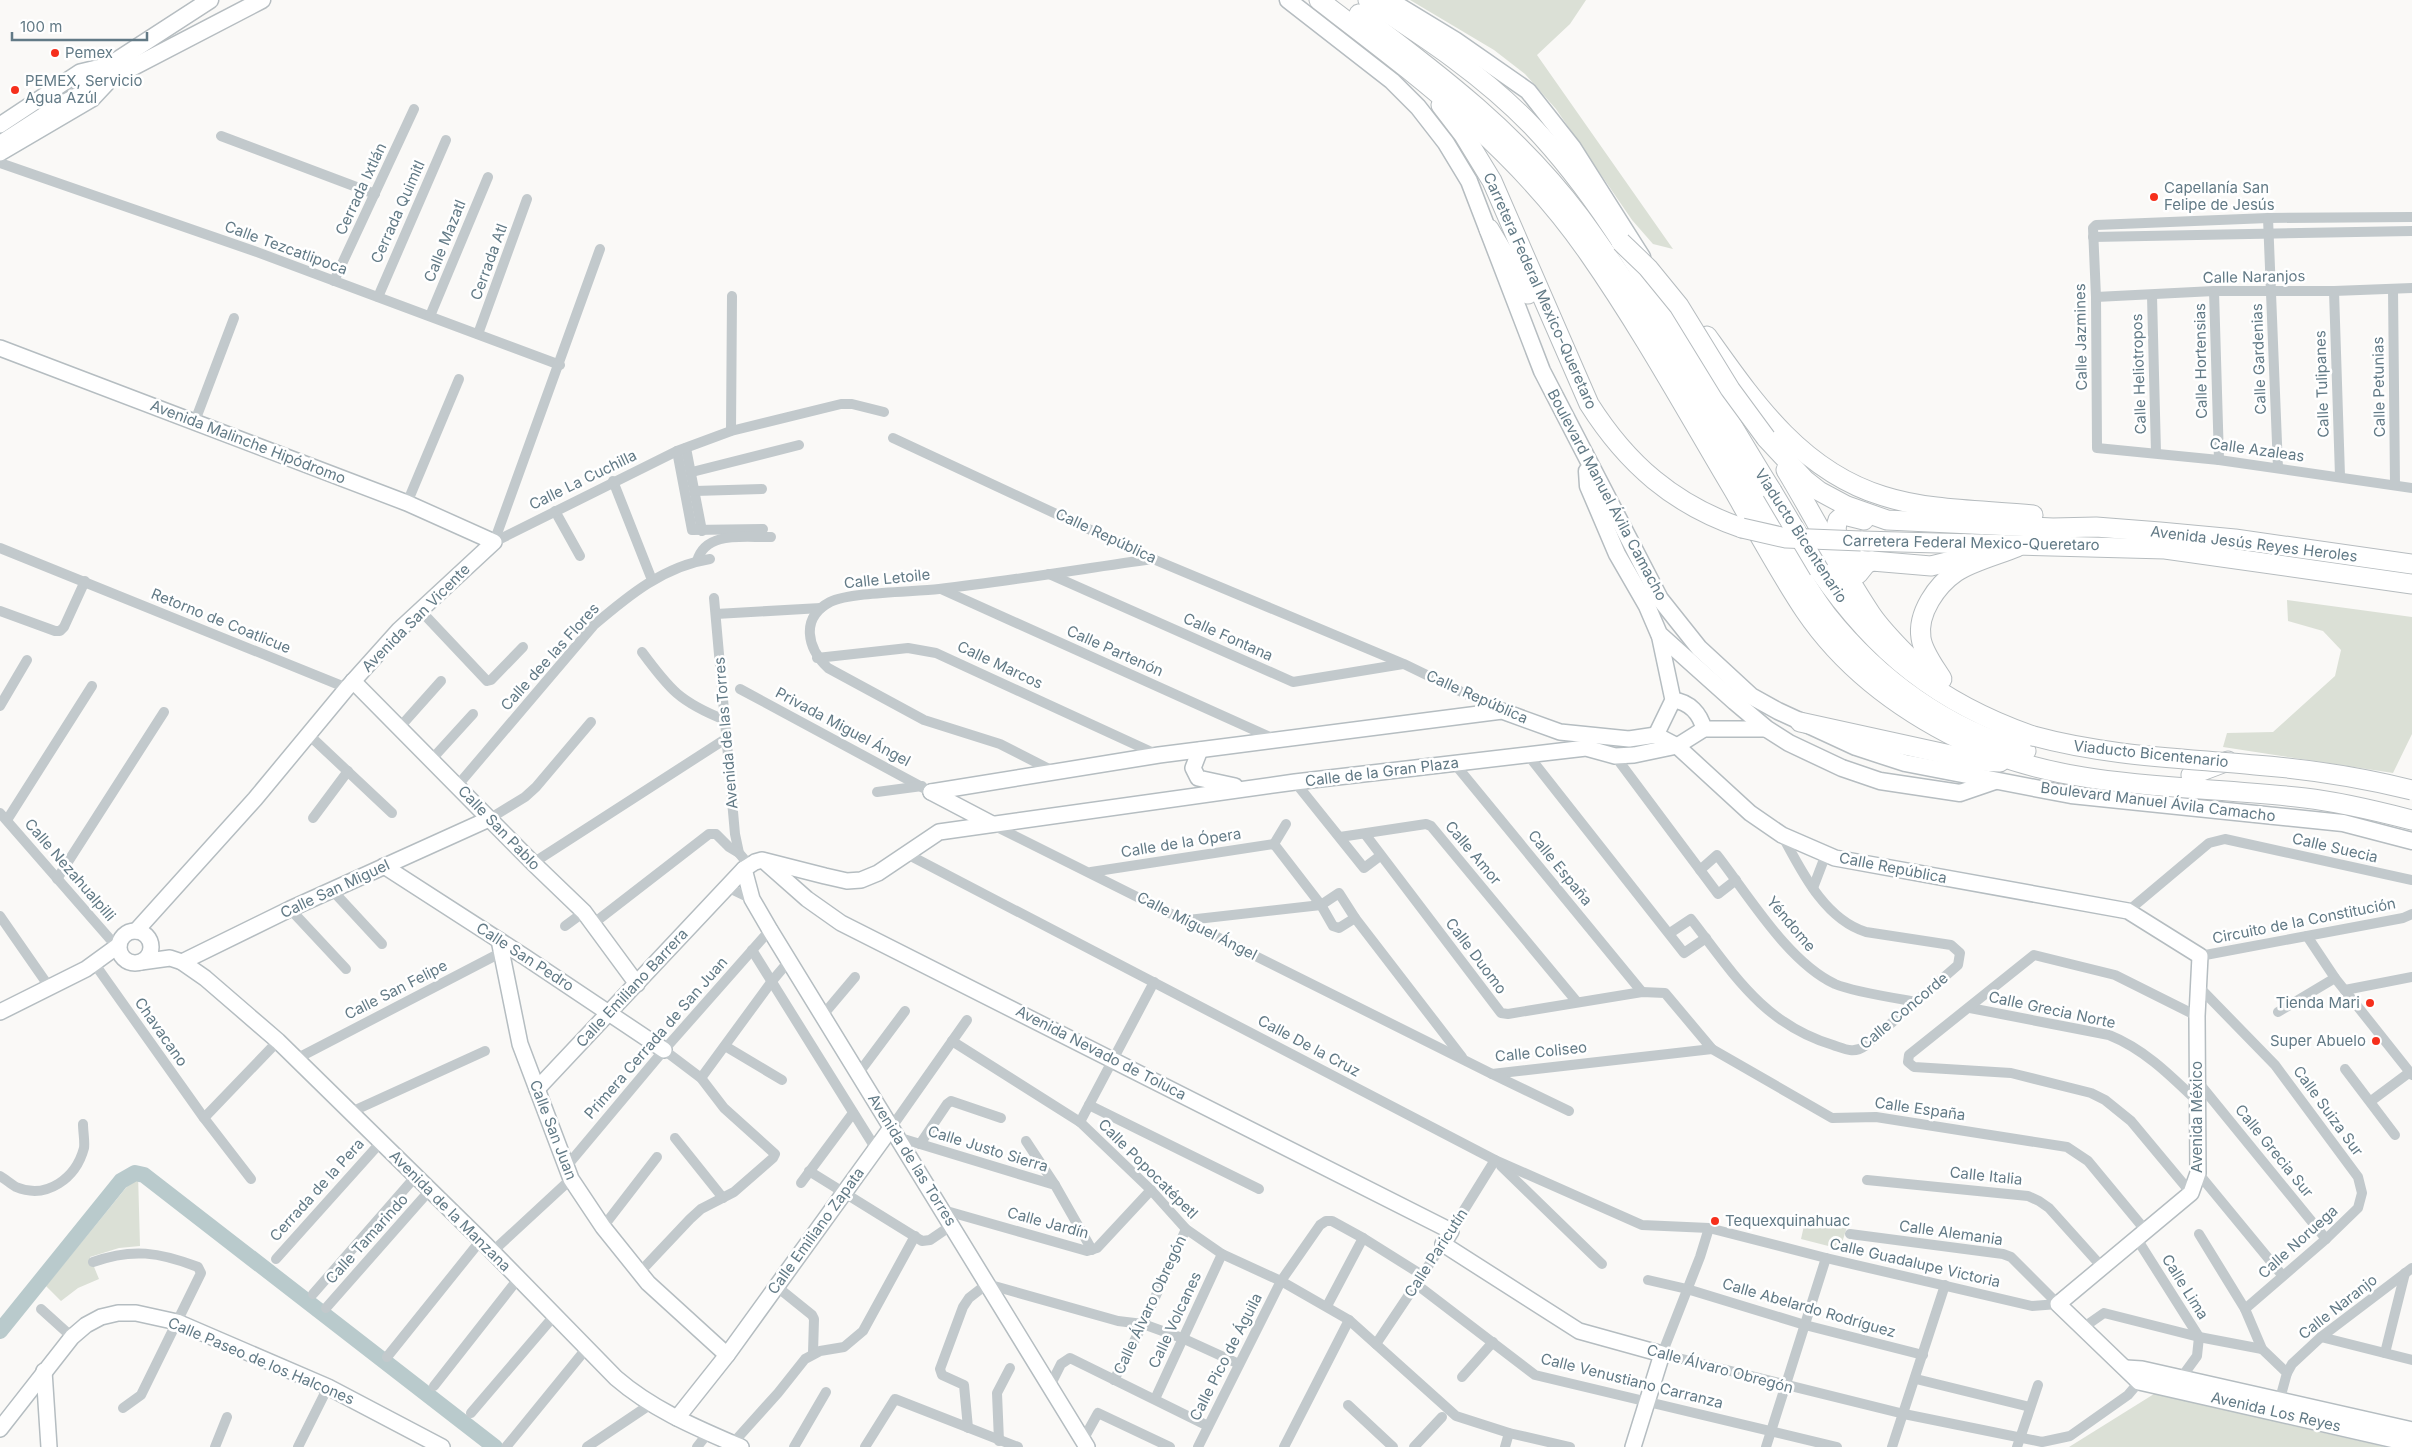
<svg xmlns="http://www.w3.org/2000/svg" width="2412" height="1447" font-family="Inter,sans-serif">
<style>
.green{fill:#dbe0d6}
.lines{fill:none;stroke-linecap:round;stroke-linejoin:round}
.river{stroke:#b9cacc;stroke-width:16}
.secondary-casing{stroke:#b5bdc1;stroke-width:18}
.primary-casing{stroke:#b6bdc1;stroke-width:19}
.highway-casing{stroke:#b6bcbf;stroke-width:21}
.street{stroke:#c2c9cc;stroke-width:10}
.secondary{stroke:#fff;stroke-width:15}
.primary{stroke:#fff;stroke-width:16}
.highway{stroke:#fff;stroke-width:19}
.highway-bridge-casing{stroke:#b6bcbf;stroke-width:21;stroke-linecap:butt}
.highway-bridge{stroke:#fff;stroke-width:19}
.poi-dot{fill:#f62f1c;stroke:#fff;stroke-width:2}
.labels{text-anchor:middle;stroke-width:5;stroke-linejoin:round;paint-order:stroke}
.poi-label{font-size:15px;fill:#627a86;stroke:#fff;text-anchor:start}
.street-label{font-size:15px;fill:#627a86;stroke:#fff}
</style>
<rect width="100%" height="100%" fill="#faf9f7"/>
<g class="green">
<path d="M1410,0h176l-16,24 -33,31 136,194 -20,-5 -21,-24 -76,-111 -31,-35 -31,-24z"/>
<path d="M2287,600l125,17v117l-19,39 -170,-26 4,-14 46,-1 62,-56 6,-26 -18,-19 -35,-10z"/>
<path d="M138,1173l2,73 -21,2 -29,9 9,22 -21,9 -17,13 -15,-15z"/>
<path d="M1806,1217l41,10 -7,22 -39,-10z"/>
<path d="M2154,1394l232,53h-317z"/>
</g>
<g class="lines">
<path class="river" d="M0,1331l121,-150 14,-8 9,2 351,272"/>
<g class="secondary-casing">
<g id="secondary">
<path d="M0,125l80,-53 25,-6"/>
<path d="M0,153l92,-54 15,-16"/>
<path d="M0,348l407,155 87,39 -95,88 -52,58 -92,111 -119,132"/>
<path d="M353,681l180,182 51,49 53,72"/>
<path d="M1673,700c17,2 27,14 31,29"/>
<path d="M1656,735l17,-35 -14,-66"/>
<path d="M1200,750l-7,18 5,10 37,8"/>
<path d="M931,792l228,-37 343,-44 58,21 69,7 27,-4 21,11 73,67 32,22 53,23 293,53 72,45 -3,60 1,157 -7,20 -133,111 81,78 273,62"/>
<path d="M931,792l61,32"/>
<path d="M764,861l43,38 34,24 610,308 -8,13 136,87 83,23 -29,93"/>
<path d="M384,866l141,91 139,93"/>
<path d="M744,869l8,30 18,31 317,517"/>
<circle cx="135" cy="947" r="16"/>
<path d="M499,940l21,104 51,135 32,48 45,56 79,72"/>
<path d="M141,962l29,-4 12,4 23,16 73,63 203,199 135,138c37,32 81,50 125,69"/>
<path d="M182,962l108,-53 199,-90"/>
<path d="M0,1012l86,-43 33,-24"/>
<path d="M537,1089l207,-220 11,-7 7,-2 63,16 22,5 14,-1 17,-7 61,-41 356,-50 291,-34 29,8 19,-1 43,-9 27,-17h63"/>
<path d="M2126,1368l16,1 270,61"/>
<path d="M44,1371l5,76"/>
<path d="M677,1418l50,-63 164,-227"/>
<path d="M0,1429l72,-92 14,-12 15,-8 17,-4h18l41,9 151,65 114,60"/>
</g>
</g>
<g class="primary-casing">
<g id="primary">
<path d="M1288,0l104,81 26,26 28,36 23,38 73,190 118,228 39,49 52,48 27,15 78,36 49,16 166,32 272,28 69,18"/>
<path d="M1389,0l66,40 73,51 45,57 69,109"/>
<path d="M82,83l128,-83"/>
<path d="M0,144l62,-40 200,-104"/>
<path d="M1587,471l1,15 29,68 30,52 12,28 76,68 32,27 22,14 53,25 38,13 80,12 35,-12"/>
<path d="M1819,556l28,33"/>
</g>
</g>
<g class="highway-casing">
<g id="highway">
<path d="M1319,0c100,77 198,149 270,254 53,76 98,158 145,237 23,40 45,81 71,120 38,56 95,99 156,129 106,52 229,44 344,58 36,4 72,13 107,22"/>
<path d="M1368,0c58,38 116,76 164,126 60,63 105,139 149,213 30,51 60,102 91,152"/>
<path d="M1359,14c80,60 160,121 221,203 52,71 98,147 142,223 20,34 40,68 59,102 15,25 28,50 46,73 51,64 120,114 199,136"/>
<path d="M1441,105l23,30 28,46 97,223c38,60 85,101 153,124"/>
<path d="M1489,229l39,65"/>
<path d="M1707,336c47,66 94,135 176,160 47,15 101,14 150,19"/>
<path d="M1766,438l39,42 14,11 28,15 40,14 166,8 43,-1 64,5 75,7 177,25"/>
<path d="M1786,470c29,48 54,98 85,144 17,25 42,45 61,68"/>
<path d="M1864,520l-20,-5 -6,5c-6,14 5,33 18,39 5,2 11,2 16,2"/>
<path d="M1861,541l304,8 247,35"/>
<path d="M1819,570c57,83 119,133 214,166"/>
<path d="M1858,574l8,-10 6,-3 59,5 36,-9"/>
<path d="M1942,679c-8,-13 -19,-27 -21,-41 -4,-25 16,-53 35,-66 14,-10 44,-18 61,-25"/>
<path d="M1800,722l178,39 22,1"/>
<path d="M2191,775l37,-14"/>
</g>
</g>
<g class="street">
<path d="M221,136l154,58"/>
<path d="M0,163l254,88 306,114"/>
<path d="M2412,217l-144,1 -172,7 -3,3 3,69 1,151 122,12 193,28"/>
<path d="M2268,218l10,250"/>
<path d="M2093,237l319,-6"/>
<path d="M334,281l80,-172"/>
<path d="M2393,289l2,196"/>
<path d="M2214,291l5,169"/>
<path d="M2334,291l6,185"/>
<path d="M2152,296l4,157"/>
<path d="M378,297l68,-157"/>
<path d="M2096,297l118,-6h120l78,-3"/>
<path d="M430,316l58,-139"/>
<path d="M478,334l49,-135"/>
<path d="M195,421l39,-103"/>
<path d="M731,431l1,-135"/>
<path d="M893,438l260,121 251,105 97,47"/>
<path d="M686,448l16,83"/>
<path d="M677,451l15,79 71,-1"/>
<path d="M692,472l107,-27"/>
<path d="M613,481l39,99"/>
<path d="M695,491l67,-2"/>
<path d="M407,503l52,-124"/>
<path d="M555,511l25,45"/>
<path d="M494,542l183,-91 54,-20 110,-27h11l32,8"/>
<path d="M494,542l106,-293"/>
<path d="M0,548l347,140"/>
<path d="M697,561c9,-31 48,-23 74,-24"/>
<path d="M1049,574l244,108 110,-18"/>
<path d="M941,589l333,150"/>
<path d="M714,598l21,236 4,19 10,12"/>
<path d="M420,610l67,71 4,-1 32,-33"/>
<path d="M0,611l55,20h5l4,-4 21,-46"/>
<path d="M716,614l105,-6"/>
<path d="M642,652c28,38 38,50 83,68"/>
<path d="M817,658l91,-10 28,5 222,102"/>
<path d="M740,689l191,103"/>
<path d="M0,706l27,-46"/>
<path d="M400,727l41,-46"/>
<path d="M309,735l83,78"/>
<path d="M1528,755l156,198 22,-15"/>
<path d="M1615,756l103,138 18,-14"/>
<path d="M432,759l41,-45"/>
<path d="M1454,763l188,229"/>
<path d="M1053,771l-53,-27 -76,-24 -96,-52c-21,-20 -28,-50 2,-66 20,-10 83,-10 109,-13 71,-8 142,-20 213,-30"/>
<path d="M1295,782l69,86 16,-12"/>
<path d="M458,785l136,-160c34,-29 70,-59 116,-66"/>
<path d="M877,792l45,-6"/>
<path d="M0,813l110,126 10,3"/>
<path d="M313,818l35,-47"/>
<path d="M489,819l36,-22 11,-10 55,-65"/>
<path d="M7,820l85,-134"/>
<path d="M1286,824l-12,20 47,61 12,21 6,2 16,-10"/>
<path d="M993,825l499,249 220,-25"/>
<path d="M1365,834l136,179 7,1 134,-22 23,1 47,56 120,69 44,-1 191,30 21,14 58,70"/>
<path d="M1340,837l86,-13 5,2 146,176"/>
<path d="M907,854l588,306 147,65 67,3 117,30 206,48 26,-2"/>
<path d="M533,863l194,-125"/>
<path d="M1700,870l17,-15c32,41 71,107 118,129 19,8 60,14 82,18"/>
<path d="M1091,872l183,-28"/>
<path d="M57,879l107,-167"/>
<path d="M727,887l25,12"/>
<path d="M1813,888l13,-34"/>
<path d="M332,890l50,54"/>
<path d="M290,909l56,60"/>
<path d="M2128,911l81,-68 16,-4 187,41"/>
<path d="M0,916l50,72"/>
<path d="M1188,920l133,-15 18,-12 16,25 107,139"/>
<path d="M594,923l115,-89h7l13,13 10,6"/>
<path d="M565,926l19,-14"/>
<path d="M1670,933l21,-14c42,54 72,105 142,126 12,4 21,9 32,1l93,-81 2,-12 -9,-8 -85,-13c-42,-13 -65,-62 -84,-97"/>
<path d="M2307,936l28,42 77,97"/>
<path d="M752,950l124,199"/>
<path d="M2200,956l203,-38 9,-4"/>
<path d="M94,963l110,155 47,61"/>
<path d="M2199,987l76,78 83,112 4,16 -4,15 -32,31 -81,70"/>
<path d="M2345,990l67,-13"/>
<path d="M1970,1008l139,27c35,14 61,40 88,66"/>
<path d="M2278,1012l57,-34"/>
<path d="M823,1015l32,-38"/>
<path d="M952,1041l128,81 71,68 35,39 36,25 59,27 68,39 107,96 53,17 61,14"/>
<path d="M725,1046l57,34"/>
<path d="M296,1059l210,-109"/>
<path d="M2345,1069l50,66"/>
<path d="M858,1074l47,-63"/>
<path d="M1492,1074l77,37"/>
<path d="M701,1078l71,-97 17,-20"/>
<path d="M2198,1082l128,157"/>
<path d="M2371,1101l39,-29"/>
<path d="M1089,1105l170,84"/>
<path d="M351,1112l134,-61"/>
<path d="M204,1118l74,-77"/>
<path d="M1080,1122l74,-140"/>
<path d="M891,1128l76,-108"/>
<path d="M897,1137l158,48 37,65"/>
<path d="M675,1138l48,60"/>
<path d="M1026,1141l29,44"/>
<path d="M920,1144l27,-40 4,-3 50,17"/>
<path d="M1501,1166l101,98"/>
<path d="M566,1167l98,-117 106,-120"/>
<path d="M809,1171l113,70 8,-1 22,-15"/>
<path d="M2198,1173l84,102"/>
<path d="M0,1176c5,3 11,8 16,11 31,13 60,-9 68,-39 1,-7 -1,-16 -1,-24"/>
<path d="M1867,1180l161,16 11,5 10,7 53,59"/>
<path d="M801,1183l52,-70"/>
<path d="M2191,1193l-60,-72 -26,-21 -14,-7 -80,-20 -97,-6 -6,-5 1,-7 125,-100 81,20 82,41"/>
<path d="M943,1210l144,41 10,-3 54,-58"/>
<path d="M603,1227l54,-70"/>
<path d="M1709,1228l-9,29 -38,97 242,60 138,28 28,-6 58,-41 11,-13 1,-5"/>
<path d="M1451,1231l44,-71"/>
<path d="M1850,1234l153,20 8,3 47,47"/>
<path d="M2199,1234l46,75 17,40 25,24 -9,33"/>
<path d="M2137,1239l62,98 -2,19 -16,22"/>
<path d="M492,1252l79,-73"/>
<path d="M276,1259l105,-117"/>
<path d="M93,1262c39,-14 66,-10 105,5l3,6 -60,122 -18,13"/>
<path d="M640,1272l50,-53 11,-10 33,-17 39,-34 2,-4 -51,-46 -23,-30 -37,-28"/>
<path d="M1648,1280l39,9 118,36 118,30"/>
<path d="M1416,1284l119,91 302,72"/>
<path d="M776,1286l36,29 2,4 -1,34"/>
<path d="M313,1294l103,-118"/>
<path d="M1327,1306l36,-68"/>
<path d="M326,1308l104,-118"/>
<path d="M41,1309l31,28"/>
<path d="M2084,1327l20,-14 95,24 63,12"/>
<path d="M2321,1337l91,23"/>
<path d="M1376,1344l67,-100"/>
<path d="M2385,1353l20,-80"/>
<path d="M387,1357l94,-117"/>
<path d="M2287,1373l5,-9 29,-27 91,-69"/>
<path d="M1462,1377l31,-35"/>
<path d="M1916,1379l114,28"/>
<path d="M1114,1380l29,-56 43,-95"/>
<path d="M434,1386l84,-107"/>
<path d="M1050,1386l11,-22 9,-6 138,68"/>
<path d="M1155,1399l67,-145"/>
<path d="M1348,1405l45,42"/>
<path d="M471,1413l83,-97"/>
<path d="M968,1428l-4,-43 -22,-10 -2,-6 23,-62 6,-9 18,-14 131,37 25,3 39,14 57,26"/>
<path d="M1083,1440l15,-27 72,34"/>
<path d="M999,1441l-2,-48 13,-25"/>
<path d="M733,1443l45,-50 27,-34 15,-8 24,-4 19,-16 52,-95"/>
<path d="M215,1447l12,-30"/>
<path d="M298,1447l30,-60"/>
<path d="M506,1447l80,-98"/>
<path d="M587,1447l64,-43"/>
<path d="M697,1447l11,-14"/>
<path d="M794,1447l32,-55"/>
<path d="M865,1447l30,-48 123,48"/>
<path d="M1198,1447l83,-166 39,-56 6,-4h6l31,17 59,37"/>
<path d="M1284,1447l65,-127"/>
<path d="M1414,1447l28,-30"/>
<path d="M1505,1447l4,-14"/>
<path d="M1766,1447l60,-189"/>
<path d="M1892,1447l53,-162"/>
<path d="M2017,1447l21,-62"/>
</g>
<use href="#secondary" class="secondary"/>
<use href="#primary" class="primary"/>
<use href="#highway" class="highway"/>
<g class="highway-bridge-casing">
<g id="highway-bridge">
<path d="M1621,242l27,26 31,38 51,83 36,49"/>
<path d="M1772,491l47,79"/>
<path d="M1742,528l44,10 75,3"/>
<path d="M2033,736c73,20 148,22 222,29 53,4 105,12 157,25"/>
</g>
</g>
<use href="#highway-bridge" class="highway-bridge"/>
</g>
<g class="poi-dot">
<circle cx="55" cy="53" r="5"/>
<circle cx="15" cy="90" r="5"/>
<circle cx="2154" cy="197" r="5"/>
<circle cx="2370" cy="1003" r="5"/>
<circle cx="2376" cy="1041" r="5"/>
<circle cx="1715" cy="1221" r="5"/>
</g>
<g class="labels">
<g class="poi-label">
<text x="65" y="58">Pemex</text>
<text x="25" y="86">PEMEX, Servicio<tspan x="25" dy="17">Agua Azúl</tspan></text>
<text x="2164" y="193">Capellanía San<tspan x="2164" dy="17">Felipe de Jesús</tspan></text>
<text x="2360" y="1008" text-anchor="end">Tienda Mari</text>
<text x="2366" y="1046" text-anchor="end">Super Abuelo</text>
<text x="1725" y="1226">Tequexquinahuac</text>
</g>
<g class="street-label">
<text transform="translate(361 189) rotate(-65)" y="5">Cerrada Ixtlán</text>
<text transform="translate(398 212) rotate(-66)" y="5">Cerrada Quimitl</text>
<text transform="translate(445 241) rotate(-68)" y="5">Calle Mazatl</text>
<text transform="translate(286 248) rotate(20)" y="5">Calle Tezcatlipoca</text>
<text transform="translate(489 262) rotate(-70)" y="5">Cerrada Atl</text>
<text transform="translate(2254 277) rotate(-1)" y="5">Calle Naranjos</text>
<text transform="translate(1540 291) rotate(66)" y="5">Carretera Federal Mexico-Queretaro</text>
<text transform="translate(2081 337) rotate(-91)" y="5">Calle Jazmines</text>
<text transform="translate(2259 359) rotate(-92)" y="5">Calle Gardenias</text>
<text transform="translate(2201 361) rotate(-91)" y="5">Calle Hortensias</text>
<text transform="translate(2139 374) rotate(-92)" y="5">Calle Heliotropos</text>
<text transform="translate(2322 384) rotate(-92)" y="5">Calle Tulipanes</text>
<text transform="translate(2379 387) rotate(-91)" y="5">Calle Petunias</text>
<text transform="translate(248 442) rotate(21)" y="5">Avenida Malinche Hipódromo</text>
<text transform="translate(2257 450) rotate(8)" y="5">Calle Azaleas</text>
<text transform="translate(583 480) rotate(-26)" y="5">Calle La Cuchilla</text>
<text transform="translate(1607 495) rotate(62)" y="5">Boulevard Manuel Ávila Camacho</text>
<text transform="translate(1106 536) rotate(25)" y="5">Calle República</text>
<text transform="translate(1801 536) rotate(57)" y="5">Viaducto Bicentenario</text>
<text transform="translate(1971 543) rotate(1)" y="5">Carretera Federal Mexico-Queretaro</text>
<text transform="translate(2254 544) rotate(7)" y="5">Avenida Jesús Reyes Heroles</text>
<text transform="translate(887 579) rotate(-6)" y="5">Calle Letoile</text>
<text transform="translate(416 618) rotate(-45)" y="5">Avenida San Vicente</text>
<text transform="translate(221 621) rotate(22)" y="5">Retorno de Coatlicue</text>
<text transform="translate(1228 637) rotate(24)" y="5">Calle Fontana</text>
<text transform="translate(1115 651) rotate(24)" y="5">Calle Partenón</text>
<text transform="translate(550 657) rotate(-48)" y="5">Calle dee las Flores</text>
<text transform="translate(1000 665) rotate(25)" y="5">Calle Marcos</text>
<text transform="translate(1477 697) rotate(24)" y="5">Calle República</text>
<text transform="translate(843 727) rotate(28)" y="5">Privada Miguel Ángel</text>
<text transform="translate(726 733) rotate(-95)" y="5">Avenida de las Torres</text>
<text transform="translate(2151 754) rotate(6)" y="5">Viaducto Bicentenario</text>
<text transform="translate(1382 772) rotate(-7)" y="5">Calle de la Gran Plaza</text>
<text transform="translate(2158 802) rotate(7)" y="5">Boulevard Manuel Ávila Camacho</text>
<text transform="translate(499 828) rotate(46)" y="5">Calle San Pablo</text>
<text transform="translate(1181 843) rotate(-9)" y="5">Calle de la Ópera</text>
<text transform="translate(2335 848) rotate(13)" y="5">Calle Suecia</text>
<text transform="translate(1473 853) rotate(50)" y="5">Calle Amor</text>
<text transform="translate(1560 868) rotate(51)" y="5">Calle España</text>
<text transform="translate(1893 868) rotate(11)" y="5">Calle República</text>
<text transform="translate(70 870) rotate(49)" y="5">Calle Nezahualpilli</text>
<text transform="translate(335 889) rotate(-25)" y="5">Calle San Miguel</text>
<text transform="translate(2304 921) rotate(-11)" y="5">Circuito de la Constitución</text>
<text transform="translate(1791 924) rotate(50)" y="5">Yéndome</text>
<text transform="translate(1197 926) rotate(27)" y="5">Calle Miguel Ángel</text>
<text transform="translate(1476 956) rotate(53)" y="5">Calle Duomo</text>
<text transform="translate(525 957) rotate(33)" y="5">Calle San Pedro</text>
<text transform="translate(632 988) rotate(-47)" y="5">Calle Emiliano Barrera</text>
<text transform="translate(396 990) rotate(-27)" y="5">Calle San Felipe</text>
<text transform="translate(2052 1010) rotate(12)" y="5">Calle Grecia Norte</text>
<text transform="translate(1904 1011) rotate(-40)" y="5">Calle Concorde</text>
<text transform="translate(161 1032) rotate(55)" y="5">Chavacano</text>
<text transform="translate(656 1038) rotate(-49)" y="5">Primera Cerrada de San Juan</text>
<text transform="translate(1309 1046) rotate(28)" y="5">Calle De la Cruz</text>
<text transform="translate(1541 1052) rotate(-6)" y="5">Calle Coliseo</text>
<text transform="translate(1101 1053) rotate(27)" y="5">Avenida Nevado de Toluca</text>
<text transform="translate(1920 1109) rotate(8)" y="5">Calle España</text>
<text transform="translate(2328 1111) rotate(54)" y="5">Calle Suiza Sur</text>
<text transform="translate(2197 1117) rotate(-90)" y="5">Avenida México</text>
<text transform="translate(553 1130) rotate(69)" y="5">Calle San Juan</text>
<text transform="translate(988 1149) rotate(17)" y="5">Calle Justo Sierra</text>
<text transform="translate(2274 1151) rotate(51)" y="5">Calle Grecia Sur</text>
<text transform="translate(912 1160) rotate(58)" y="5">Avenida de las Torres</text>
<text transform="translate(1148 1169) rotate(45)" y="5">Calle Popocatépetl</text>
<text transform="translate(1986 1176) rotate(6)" y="5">Calle Italia</text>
<text transform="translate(317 1190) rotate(-48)" y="5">Cerrada de la Pera</text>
<text transform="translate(450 1211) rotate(45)" y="5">Avenida de la Manzana</text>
<text transform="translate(1048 1223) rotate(15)" y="5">Calle Jardín</text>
<text transform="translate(816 1231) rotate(-54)" y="5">Calle Emiliano Zapata</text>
<text transform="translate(1951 1233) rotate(8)" y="5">Calle Alemania</text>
<text transform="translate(367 1239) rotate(-48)" y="5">Calle Tamarindo</text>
<text transform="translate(2298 1242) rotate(-42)" y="5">Calle Noruega</text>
<text transform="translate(1436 1253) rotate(-57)" y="5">Calle Paricutín</text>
<text transform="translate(1915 1263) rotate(13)" y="5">Calle Guadalupe Victoria</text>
<text transform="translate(2185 1287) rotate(58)" y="5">Calle Lima</text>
<text transform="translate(1150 1305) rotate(-65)" y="5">Calle Álvaro Obregón</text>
<text transform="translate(2338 1307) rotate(-38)" y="5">Calle Naranjo</text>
<text transform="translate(1809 1308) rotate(16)" y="5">Calle Abelardo Rodríguez</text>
<text transform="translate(1175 1320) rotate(-65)" y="5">Calle Volcanes</text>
<text transform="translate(1226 1357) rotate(-63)" y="5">Calle Pico de Águila</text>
<text transform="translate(261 1361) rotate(23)" y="5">Calle Paseo de los Halcones</text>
<text transform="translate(1720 1369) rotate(15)" y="5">Calle Álvaro Obregón</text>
<text transform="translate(1632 1381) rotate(14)" y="5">Calle Venustiano Carranza</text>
<text transform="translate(2276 1412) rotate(13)" y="5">Avenida Los Reyes</text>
</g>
</g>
<path d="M12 32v8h135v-8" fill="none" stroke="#627a86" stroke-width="2.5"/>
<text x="20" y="32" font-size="15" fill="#627a86" stroke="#ffffff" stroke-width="4" paint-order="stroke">100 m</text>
</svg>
